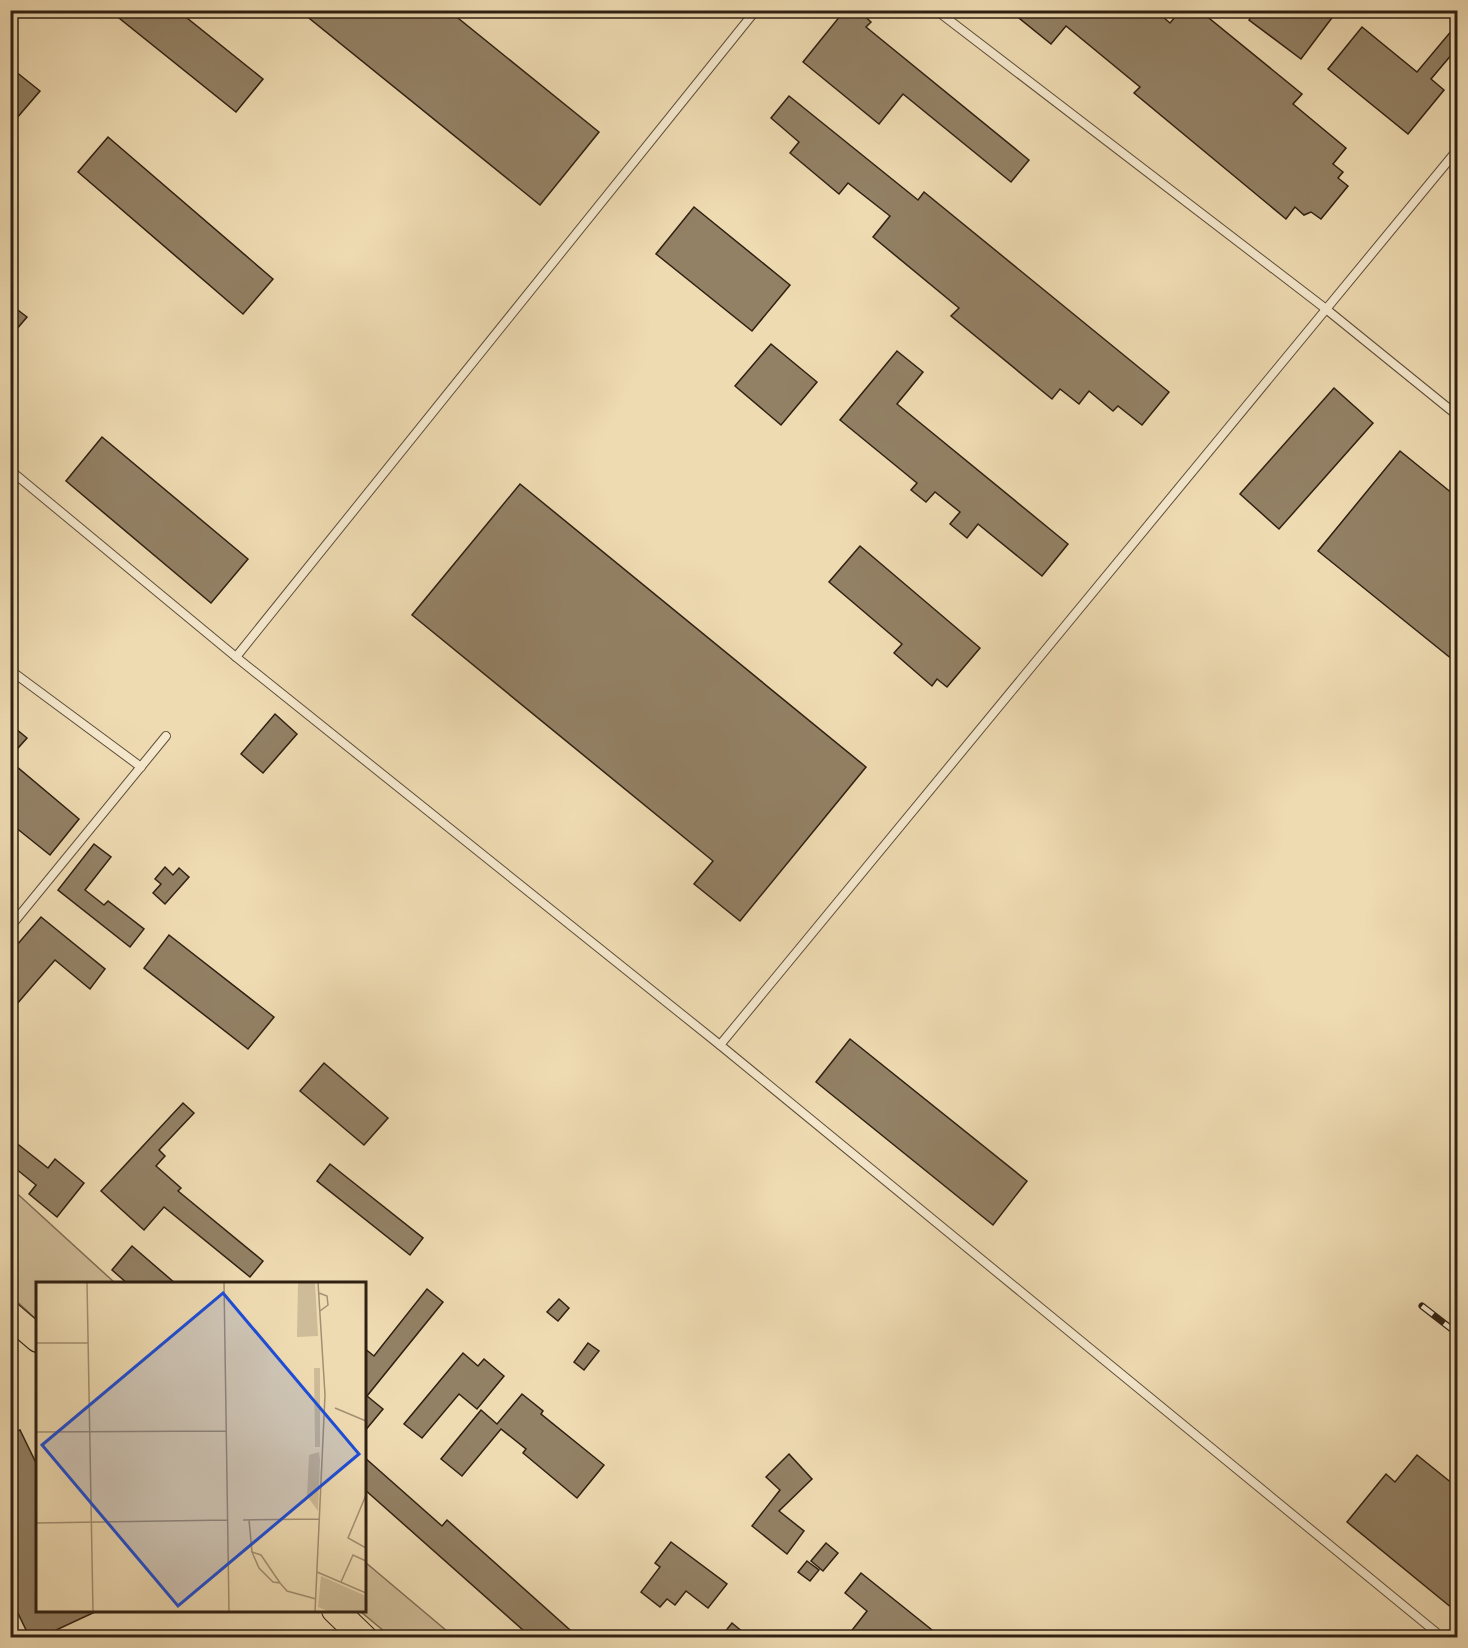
<svg xmlns="http://www.w3.org/2000/svg" width="1468" height="1648" font-family="'EB Garamond',serif">
<style>
.green{fill:#cebb97;stroke:#7e6e54;stroke-width:1.5}
.building{fill:#938165;stroke:#2f2012;stroke-width:1.5}
.lines{fill:none;stroke-linecap:round;stroke-linejoin:round}
.lane-casing{stroke:#5f4f3a;stroke-width:10}
.primary-casing{stroke:#2f2012;stroke-width:28}
.lane{stroke:#f5e8cd;stroke-width:8}
.primary{stroke:#efdbb2;stroke-width:26}
.rail-casing{stroke:#2f2012;stroke-width:7}
.rail{stroke:#f5e8cd;stroke-width:4.5;stroke-dasharray:14;stroke-linecap:butt}
.inset-road{fill:none;stroke:#a29072;stroke-width:1.5}
.view{fill:#1d4ed8;fill-opacity:0.15;stroke:#1d4ed8;stroke-width:3}
.inset-edge{fill:none;stroke:#2f2012;stroke-width:3}
</style>
<rect width="100%" height="100%" fill="#efdbb2"/>
<filter id="stains"><feTurbulence type="fractalNoise" baseFrequency=".00333" numOctaves="4"/><feColorMatrix values="0 0 0 0 .2 0 0 0 0 .09 0 0 0 0 .02 0 0 0 .5 -.17"/></filter>
<radialGradient id="worn" r=".72"><stop offset=".6" stop-color="#630" stop-opacity="0"/><stop offset="1" stop-color="#630" stop-opacity=".3"/></radialGradient>
<g class="green">
<path d="M11,1188l104,95 -77,1 -1,36 -26,-24z"/>
<path d="M365,1562l89,75h-63l-31,-26 4,-1z"/>
</g>
<g class="building">
<path d="M109,10h68l86,69 -27,33z"/>
<path d="M299,10h149l151,122 -59,73z"/>
<path d="M845,10h13l13,12 -5,5 163,133 -18,22 -108,-88 -24,30 -76,-62z"/>
<path d="M1025,10h130l15,13 11,-13h18l103,84 -9,10 53,44 -13,16 10,8 -5,6 10,8 -27,33 -10,-7 -7,3 -9,-8 -9,12 -152,-126 6,-6 -74,-61 -15,18 -32,-26z"/>
<path d="M1256,10h72l6,5 -33,44 -52,-39z"/>
<path d="M1458,23v24l-27,32 13,11 -36,44 -80,-65 34,-42 55,45z"/>
<path d="M10,67l30,24 -30,35z"/>
<path d="M789,96l129,104 6,-8 245,200 -27,33 -24,-19 -5,5 -24,-20 -10,13 -19,-15 -8,10 -101,-83 8,-8 -86,-71 17,-21 -42,-33 -9,11 -49,-41 9,-11 -28,-24z"/>
<path d="M108,137l165,142 -30,35 -165,-142z"/>
<path d="M694,207l96,78 -38,46 -96,-77z"/>
<path d="M10,304l17,13 -17,20z"/>
<path d="M771,344l46,38 -36,43 -46,-39z"/>
<path d="M897,351l26,21 -26,32 171,140 -26,32 -64,-52 -11,14 -17,-14 10,-12 -25,-20 -9,10 -15,-12 6,-7 -77,-63z"/>
<path d="M1334,388l39,35 -94,106 -39,-35z"/>
<path d="M102,437l146,122 -37,44 -145,-122z"/>
<path d="M1400,451l58,47v166l-140,-113z"/>
<path d="M520,484l346,283 -126,154 -46,-37 19,-23 -301,-246z"/>
<path d="M860,546l120,102 -33,39 -10,-8 -5,7 -38,-33 8,-9 -73,-62z"/>
<path d="M275,714l22,20 -34,39 -22,-19z"/>
<path d="M10,724l17,14 -17,19z"/>
<path d="M10,761l69,58 -29,36 -40,-32z"/>
<path d="M94,844l17,13 -26,33 19,15 4,-4 36,28 -14,18 -72,-57z"/>
<path d="M165,867l8,8 6,-7 10,9 -24,27 -12,-11 8,-9 -6,-5z"/>
<path d="M41,917l64,52 -15,20 -35,-29 -45,52v-59z"/>
<path d="M169,935l105,82 -26,32 -104,-81z"/>
<path d="M850,1039l177,142 -34,44 -177,-143z"/>
<path d="M324,1063l64,55 -24,27 -64,-54z"/>
<path d="M183,1103l11,10 -35,37 6,6 -9,10 25,22 -3,3 85,70 -13,16 -86,-70 -20,23 -43,-39z"/>
<path d="M10,1138l38,30 7,-9 29,24 -27,34 -28,-23 7,-9 -26,-21z"/>
<path d="M330,1164l93,74 -13,17 -93,-74z"/>
<path d="M132,1246l44,38h-48l-16,-14z"/>
<path d="M427,1289l16,13 -76,94 16,13 -19,23v-84l10,8z"/>
<path d="M559,1299l10,9 -11,13 -11,-9z"/>
<path d="M588,1343l11,8 -15,19 -10,-8z"/>
<path d="M463,1353l15,13 6,-7 20,17 -27,33 -18,-15 -37,44 -18,-14z"/>
<path d="M522,1394l21,17 -2,3 63,51 -27,33 -54,-45 3,-4 -25,-20 -39,47 -21,-17 40,-49 16,14z"/>
<path d="M20,1430l18,37v144h59l-58,27h-9l-20,-41v-163z"/>
<path d="M789,1454l23,25 -33,32 25,20 -17,23 -35,-28 28,-36 -14,-13z"/>
<path d="M1417,1455l41,33v125l-111,-91 39,-48 9,8z"/>
<path d="M364,1457l78,69 5,-6 132,118h-47l-168,-149z"/>
<path d="M671,1542l56,42 -19,24 -22,-17 -11,14 -8,-6 -7,8 -19,-15 19,-25 -5,-4z"/>
<path d="M826,1543l12,10 -15,18 -12,-10z"/>
<path d="M807,1561l12,9 -9,11 -12,-9z"/>
<path d="M861,1573l81,65h-96l21,-27 -22,-18z"/>
<path d="M732,1623l18,15h-30z"/>
</g>
<g class="lines">
<g class="lane-casing">
<g id="lane">
<path d="M936,10l390,299 132,107"/>
<path d="M10,470l226,187 484,388 723,593"/>
<path d="M236,657l520,-647"/>
<path d="M10,670l131,97"/>
<path d="M10,927l156,-191"/>
<path d="M720,1045l738,-896"/>
</g>
</g>
<g class="primary-casing">
<g id="primary">
<path d="M10,1315l28,24"/>
<path d="M335,1610l29,28"/>
</g>
</g>
<use href="#lane" class="lane"/>
<use href="#primary" class="primary"/>
<g class="rail-casing">
<path id="rail" d="M1422,1306l36,28"/>
</g>
<use href="#rail" class="rail"/>
</g>
<g transform="translate(36 1282)">
<rect width="330" height="330" fill="#efdbb2"/>
<path d="M262,0h17l3,54 -21,1zM278,86h6v79h-5zM283,170l1,8 -2,51 -11,-15 2,-41zM285,294l45,20v16h-36l-12,-5z" fill="#cebb97"/>
<path class="inset-road" d="M51,0l6,330M188,0l5,330M283,11l8,3 1,9 -8,6M0,61h52M299,126l31,13M0,150l190,-1M330,213l-18,43 18,10M207,238l76,-1M213,238l3,32M0,241l192,-3M281,290l49,21M305,300l12,-27 13,6M244,301l-19,-28 -9,-3 7,16 14,14 7,1 7,8 29,8M279,330l10,-217 -7,-113"/>
<path class="view" d="M187,11l136,161 -181,152 -136,-161z"/>
<rect width="330" height="330" class="inset-edge"/>
</g>
<rect width="1468" height="1648" fill="none" stroke="#efdbb2" stroke-width="36"/>
<rect x="12" y="12" width="1444" height="1624" fill="none" stroke="#2f2012" stroke-width="3"/>
<rect x="18" y="18" width="1432" height="1612" fill="none" stroke="#2f2012" stroke-width="1.5"/>
<rect width="100%" height="100%" filter="url(#stains)"/>
<rect width="100%" height="100%" fill="url(#worn)"/>
</svg>
